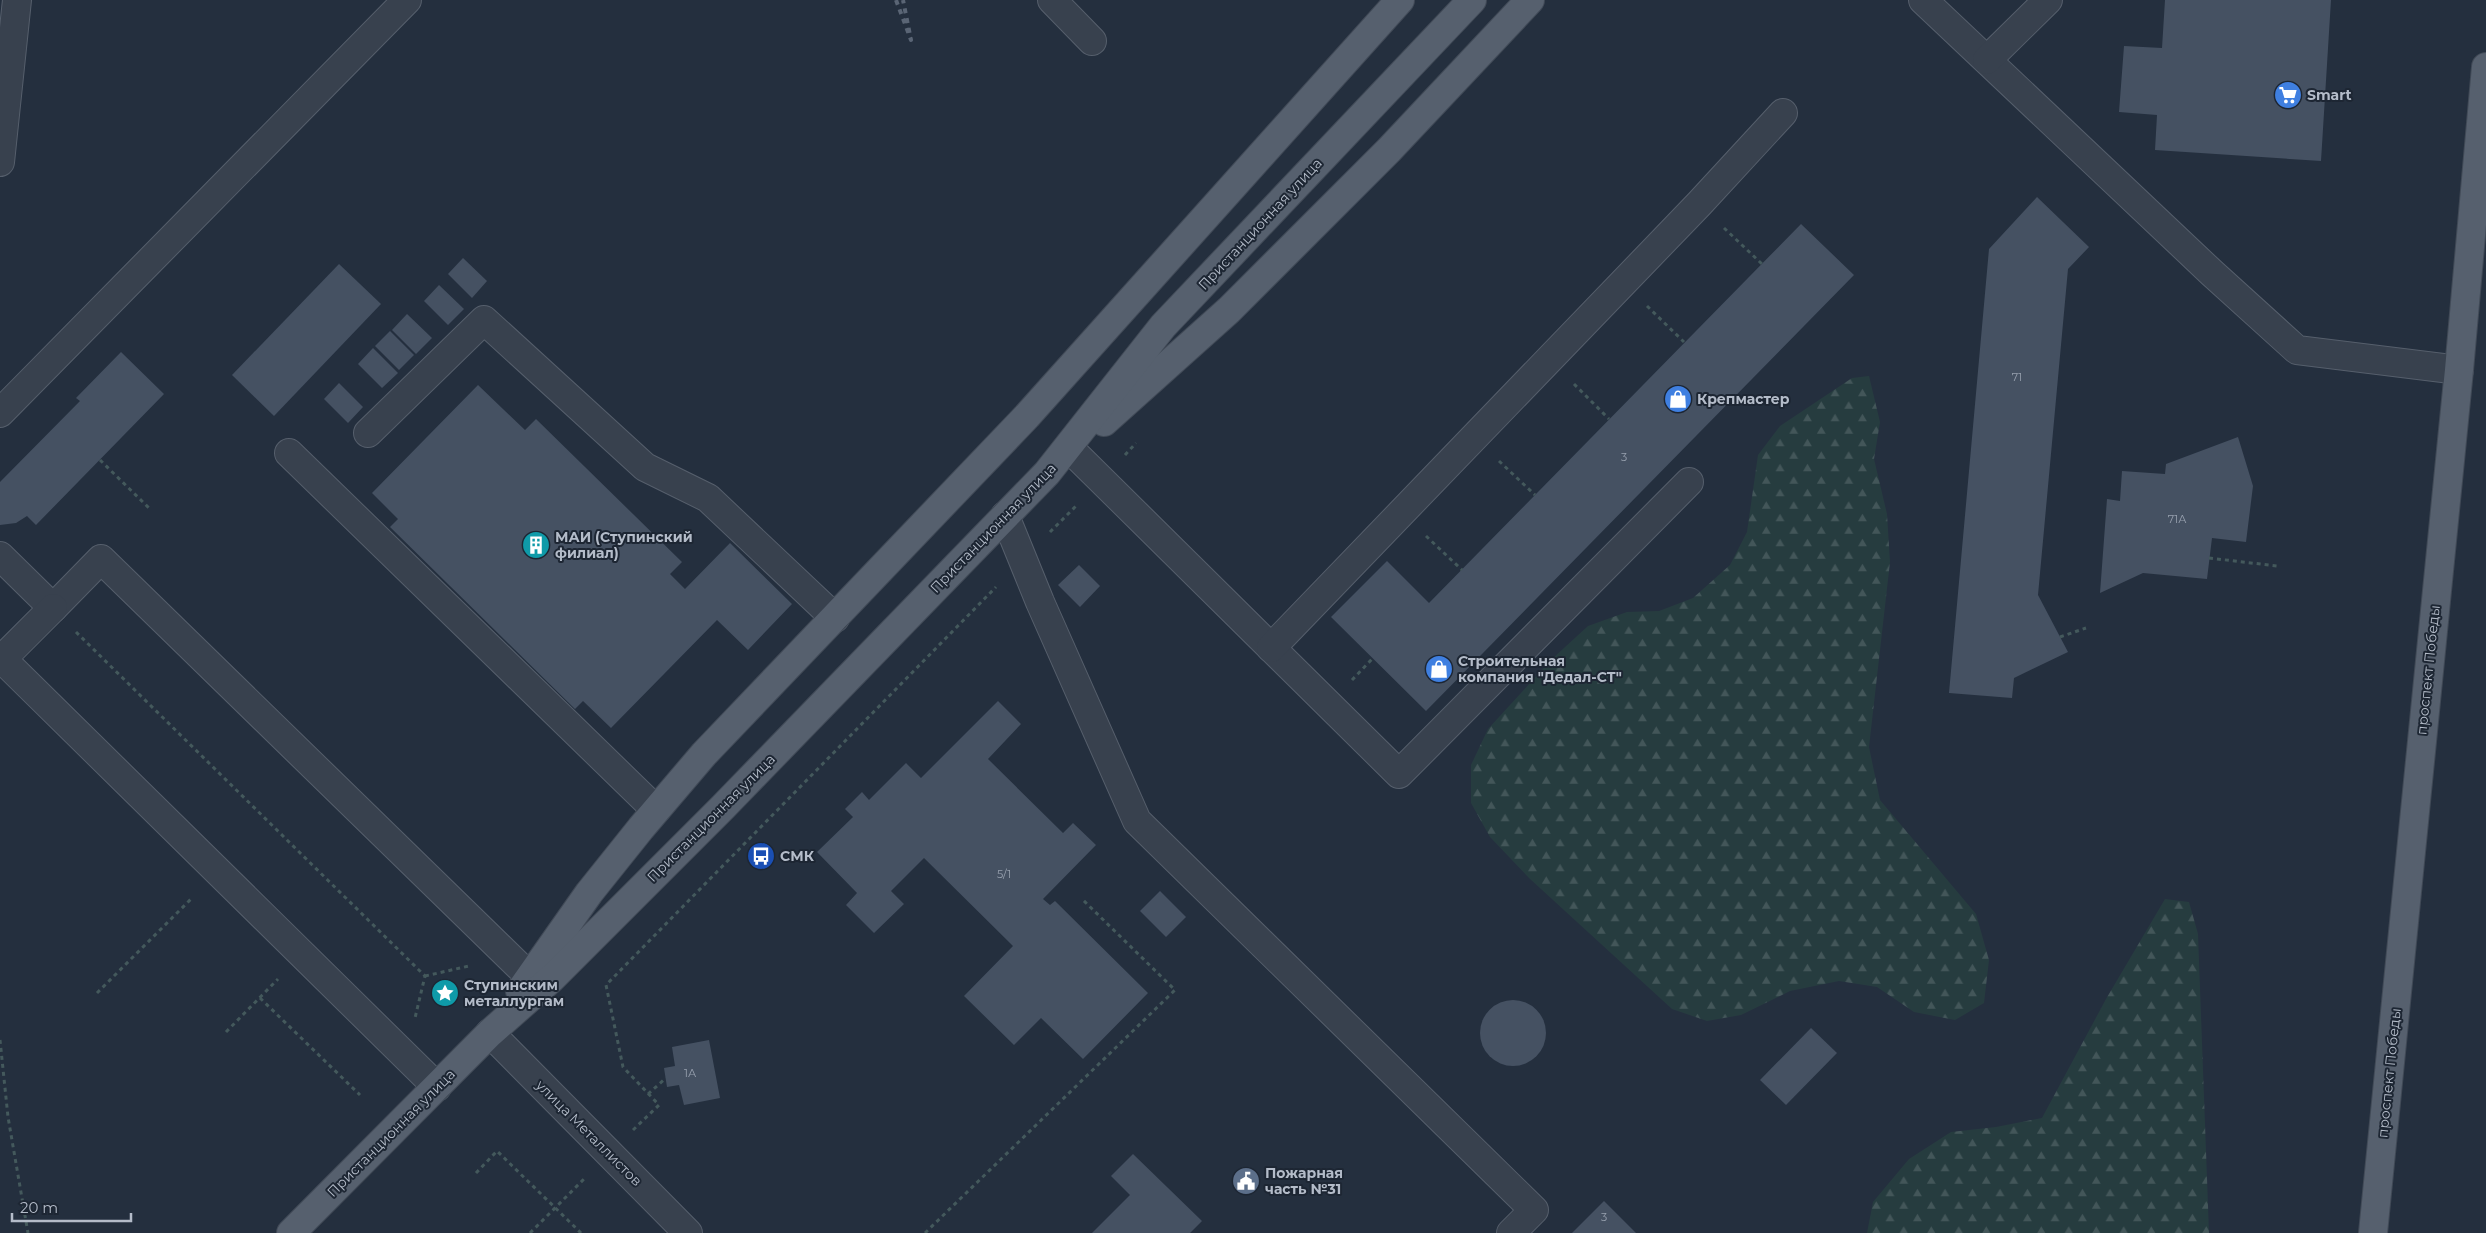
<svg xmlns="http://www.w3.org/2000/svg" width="2486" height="1233" font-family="Montserrat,sans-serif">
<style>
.forest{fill:url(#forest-firs)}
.building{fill:#455162}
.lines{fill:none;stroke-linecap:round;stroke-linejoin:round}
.minor-casing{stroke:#565f6c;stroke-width:30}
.major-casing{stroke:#414a57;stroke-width:30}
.path{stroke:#44595c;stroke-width:3;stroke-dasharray:4 4;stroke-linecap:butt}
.minor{stroke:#38414e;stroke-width:28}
.major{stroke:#56606e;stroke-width:28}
.rail{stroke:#5a6575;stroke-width:4;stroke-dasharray:5 5;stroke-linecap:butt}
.labels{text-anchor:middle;stroke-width:4;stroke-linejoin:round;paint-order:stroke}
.number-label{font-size:11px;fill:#98a1af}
.poi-label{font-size:14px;font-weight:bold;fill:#b4bcc9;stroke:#1d2633;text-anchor:start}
.street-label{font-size:14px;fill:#b4bcc9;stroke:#1d2633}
</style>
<defs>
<pattern id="forest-firs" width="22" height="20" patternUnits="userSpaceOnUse" patternTransform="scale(1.25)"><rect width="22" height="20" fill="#263c3f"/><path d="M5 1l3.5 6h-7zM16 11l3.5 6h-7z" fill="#435659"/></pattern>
</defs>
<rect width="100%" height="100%" fill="#242f3e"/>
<g class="forest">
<path d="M1869,376l11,46 -6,37 13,55 3,48 -21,185 11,53 96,114 13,46 -5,43 -29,17 -41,-8 -37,-25 -38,-6 -49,10 -49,24 -34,6 -35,-12 -143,-131 -39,-41 -19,-34v-38l17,-36 64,-70 36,-33 39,-14 32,-1 34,-13 37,-33 17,-33 11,-77 22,-29 72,-48z"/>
<path d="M2165,899l24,3 9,32 11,299h-342l6,-31 36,-43 42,-27 45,-5 46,-9 64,-119z"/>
</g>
<g class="building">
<path d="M2165,0h166l-10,161 -166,-11 2,-35 -38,-3 5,-66 38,2z"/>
<path d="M2037,197l52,50 -21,22 -30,326 30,57 -54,26 -2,20 -63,-5 40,-444z"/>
<path d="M1801,224l53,51 -428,436 -95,-94 56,-56 42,42z"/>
<path d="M463,258l24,23 -15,17 -24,-24z"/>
<path d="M339,264l42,40 -107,112 -42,-41z"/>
<path d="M439,285l25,24 -16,16 -24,-24z"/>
<path d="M407,314l25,24 -16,16 -24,-24z"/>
<path d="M390,331l24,24 -15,15 -24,-24z"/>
<path d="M373,348l25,25 -16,15 -24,-24z"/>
<path d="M121,352l43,42 -128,131 -9,-9 -11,7 -16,2v-43l80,-81 -4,-3z"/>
<path d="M339,383l24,24 -15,16 -24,-24z"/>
<path d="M478,385l47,45 11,-11 146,143 -12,12 15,15 45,-46 62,61 -44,46 -31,-30 -106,108 -28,-27 -8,8 -185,-182 8,-8 -26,-26z"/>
<path d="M2238,437l15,49 -7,56 -34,-4 -5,41 -64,-6 -43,20 7,-94 13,2 2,-30 43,3 1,-10z"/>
<path d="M1079,565l21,21 -20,21 -22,-22z"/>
<path d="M998,701l23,23 -33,35 75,74 10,-10 23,22 -53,54 7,6 5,-4 93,92 -65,66 -42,-41 -27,27 -50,-49 49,-50 -89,-88 -33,33 13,13 -30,29 -28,-28 11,-12 -40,-41 36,-35 -8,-8 17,-17 7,8 37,-37 15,15z"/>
<path d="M1160,891l26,26 -20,20 -26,-26z"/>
<circle cx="1513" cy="1033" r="33"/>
<path d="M1811,1028l26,25 -51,52 -26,-25z"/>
<path d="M709,1040l11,58 -36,7 -5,-20 -12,2 -3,-19 11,-2 -3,-19z"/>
<path d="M1133,1154l69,67 -12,12h-98l38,-38 -19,-19z"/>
<path d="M1604,1201l32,32h-64z"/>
</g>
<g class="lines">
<g class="minor-casing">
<g id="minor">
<path d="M1052,0l40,41"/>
<path d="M1923,0l289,273 85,77 162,20"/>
<path d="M1987,60l61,-60"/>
<path d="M0,162l17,-162"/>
<path d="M0,413l407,-413"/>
<path d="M368,433l116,-113 161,147 63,31 127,120"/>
<path d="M1072,451l327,323 290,-292"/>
<path d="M289,453l367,357"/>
<path d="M1005,516l35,86 97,219 397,389 -23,23"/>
<path d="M0,556l53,52 48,-49 429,418"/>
<path d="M53,608l-51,51 435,428"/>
<path d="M1271,648l428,-444 84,-91"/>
<path d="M490,1033l198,200"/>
</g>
</g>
<g class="major-casing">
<g id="major">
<path d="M1104,422l125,-112 160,-160 141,-150"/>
<path d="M520,991l69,-98 52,-65 63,-74 323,-338 373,-416"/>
<path d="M291,1233l199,-200 62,-55 171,-171 324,-334 116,-147 309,-326"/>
<path d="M2373,1233l86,-863 27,-303"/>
</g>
</g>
<g class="path">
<path d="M1724,228l38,36"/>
<path d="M1647,306l37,36"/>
<path d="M1574,384l35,35"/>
<path d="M1125,455l11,-12"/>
<path d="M100,460l50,49"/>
<path d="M1499,461l36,34"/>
<path d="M1050,532l27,-27"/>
<path d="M1426,536l36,34"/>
<path d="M2209,558l68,8"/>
<path d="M76,632l349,344 -10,42"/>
<path d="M2060,637l26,-9"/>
<path d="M1352,680l21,-22"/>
<path d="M425,976l44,-10"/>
<path d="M97,993l96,-96"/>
<path d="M260,998l100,97"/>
<path d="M226,1032l52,-53"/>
<path d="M0,1040l8,77 20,116"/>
<path d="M648,1094l18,-16"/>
<path d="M633,1130l26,-25 -36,-38 -17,-82 390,-398"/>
<path d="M476,1173l21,-22 84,82"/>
<path d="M530,1233l56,-56"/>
<path d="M925,1233l250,-243 -93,-91"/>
</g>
<use href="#minor" class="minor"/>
<use href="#major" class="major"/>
<path class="rail" d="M896,0l15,40 -8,-40"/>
</g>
<defs>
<g id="supermarket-disc" transform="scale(1.4375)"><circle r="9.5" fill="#3f7fe0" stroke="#1d2633"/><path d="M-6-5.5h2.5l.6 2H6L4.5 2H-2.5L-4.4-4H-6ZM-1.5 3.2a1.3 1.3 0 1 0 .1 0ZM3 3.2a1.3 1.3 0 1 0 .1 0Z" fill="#fff"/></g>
<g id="shop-disc" transform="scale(1.4375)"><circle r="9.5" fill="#3f7fe0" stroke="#1d2633"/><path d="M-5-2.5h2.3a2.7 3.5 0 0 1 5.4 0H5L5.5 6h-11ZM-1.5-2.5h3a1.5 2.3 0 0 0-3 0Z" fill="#fff"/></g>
<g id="building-disc" transform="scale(1.4375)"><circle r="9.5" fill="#0f9aa8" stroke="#1d2633"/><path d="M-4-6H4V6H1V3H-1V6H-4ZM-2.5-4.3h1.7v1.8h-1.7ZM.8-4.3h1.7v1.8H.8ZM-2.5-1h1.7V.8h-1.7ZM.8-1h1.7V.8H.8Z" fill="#fff"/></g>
<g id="bus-disc" transform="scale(1.4375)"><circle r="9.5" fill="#1a4fb4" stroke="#1d2633"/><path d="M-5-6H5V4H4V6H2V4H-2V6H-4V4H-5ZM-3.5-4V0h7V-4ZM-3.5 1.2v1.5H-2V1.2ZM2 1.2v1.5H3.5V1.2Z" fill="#fff"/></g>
<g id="sight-disc" transform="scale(1.4375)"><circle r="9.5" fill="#0f9aa8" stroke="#1d2633"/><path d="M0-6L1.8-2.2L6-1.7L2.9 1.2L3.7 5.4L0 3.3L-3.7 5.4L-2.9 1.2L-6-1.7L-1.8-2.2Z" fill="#fff"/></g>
<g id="civic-disc" transform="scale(1.4375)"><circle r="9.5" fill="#5c6f8a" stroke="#1d2633"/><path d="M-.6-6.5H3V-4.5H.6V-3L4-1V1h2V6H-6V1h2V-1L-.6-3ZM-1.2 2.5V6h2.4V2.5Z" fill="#fff"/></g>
</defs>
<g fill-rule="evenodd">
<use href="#supermarket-disc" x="2288" y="95"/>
<use href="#shop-disc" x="1678" y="399"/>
<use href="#building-disc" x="536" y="545"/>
<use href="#shop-disc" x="1439" y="669"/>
<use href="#bus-disc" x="761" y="856"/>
<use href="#sight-disc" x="445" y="993"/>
<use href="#civic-disc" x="1246" y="1181"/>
</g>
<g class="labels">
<g class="number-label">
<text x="2017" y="381">71</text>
<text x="1624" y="461">3</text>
<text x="2177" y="523">71А</text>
<text x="1004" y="878">5/1</text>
<text x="690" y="1077">1А</text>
<text x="1604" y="1221">3</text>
</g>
<g class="poi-label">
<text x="2307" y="100">Smart</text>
<text x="1697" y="404">Крепмастер</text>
<text x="555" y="542">МАИ (Ступинский<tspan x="555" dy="16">филиал)</tspan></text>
<text x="1458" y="666">Строительная<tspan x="1458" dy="16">компания "Дедал-СТ"</tspan></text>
<text x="780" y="861">СМК</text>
<text x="464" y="990">Ступинским<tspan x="464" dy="16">металлургам</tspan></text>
<text x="1265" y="1178">Пожарная<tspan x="1265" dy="16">часть №31</tspan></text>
</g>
<g class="street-label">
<text transform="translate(1260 224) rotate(-47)" y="5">Пристанционная улица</text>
<text transform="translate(993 528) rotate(-46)" y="5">Пристанционная улица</text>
<text transform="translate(2428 670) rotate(-84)" y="5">проспект Победы</text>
<text transform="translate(711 818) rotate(-45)" y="5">Пристанционная улица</text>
<text transform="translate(2389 1073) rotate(-84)" y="5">проспект Победы</text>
<text transform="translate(391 1133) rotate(-45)" y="5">Пристанционная улица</text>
<text transform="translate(589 1133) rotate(45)" y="5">улица Металлистов</text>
</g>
</g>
<path d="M12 1213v8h119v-8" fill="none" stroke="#b4bcc9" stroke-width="2.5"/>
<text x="20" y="1213" font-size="15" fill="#b4bcc9" stroke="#1d2633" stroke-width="4" paint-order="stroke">20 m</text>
</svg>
